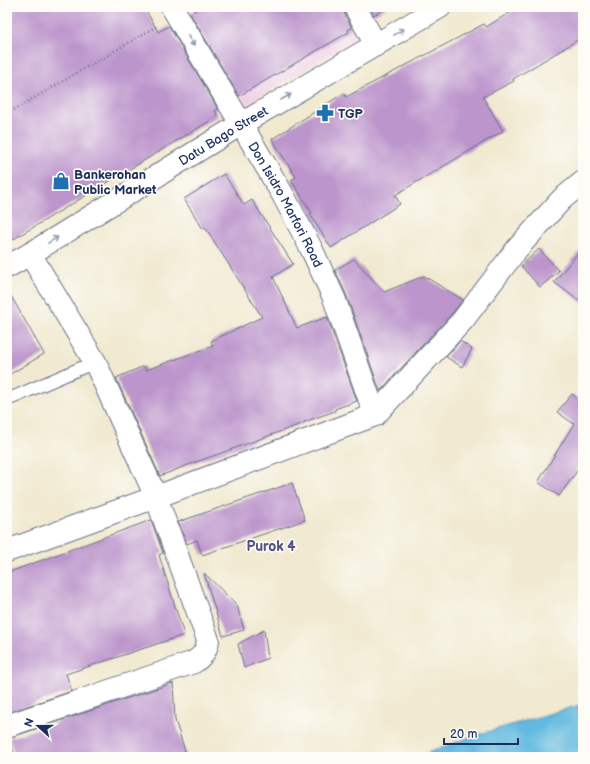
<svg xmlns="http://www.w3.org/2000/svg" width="590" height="764" font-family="'Balsamiq Sans',sans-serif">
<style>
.built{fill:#efd0e6}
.water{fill:#62b9df;stroke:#3e749e}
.building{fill:#bc95cc}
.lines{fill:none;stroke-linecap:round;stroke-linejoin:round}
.service-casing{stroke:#667086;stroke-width:14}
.minor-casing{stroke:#667086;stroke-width:24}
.path{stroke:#667086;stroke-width:2.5;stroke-dasharray:1 3;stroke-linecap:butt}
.service{stroke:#fff;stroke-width:12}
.minor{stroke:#fff;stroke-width:22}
.oneway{stroke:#8d97ae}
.labels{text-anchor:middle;stroke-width:3.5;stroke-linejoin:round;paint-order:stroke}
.poi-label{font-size:13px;font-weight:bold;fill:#1b2f5e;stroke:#fdfcf7;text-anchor:start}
.street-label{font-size:13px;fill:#1b2f5e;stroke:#fdfcf7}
.neighbourhood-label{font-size:14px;font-weight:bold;fill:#535384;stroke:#fdfcf7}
</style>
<rect width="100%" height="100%" fill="#fdfcf7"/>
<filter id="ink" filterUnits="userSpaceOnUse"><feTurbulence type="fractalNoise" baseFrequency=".025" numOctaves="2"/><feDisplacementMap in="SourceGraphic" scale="8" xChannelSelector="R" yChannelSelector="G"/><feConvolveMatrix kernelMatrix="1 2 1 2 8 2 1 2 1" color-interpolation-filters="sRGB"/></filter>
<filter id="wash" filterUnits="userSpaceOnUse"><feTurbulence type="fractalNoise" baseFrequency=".012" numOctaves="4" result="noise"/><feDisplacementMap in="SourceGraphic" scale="16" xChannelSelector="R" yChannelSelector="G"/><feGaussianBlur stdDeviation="0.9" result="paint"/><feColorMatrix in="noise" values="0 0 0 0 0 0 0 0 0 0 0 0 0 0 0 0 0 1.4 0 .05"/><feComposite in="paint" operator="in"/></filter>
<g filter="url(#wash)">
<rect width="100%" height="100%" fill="#f1e9d0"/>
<path class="built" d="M179,7h162l17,30 -115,70z"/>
<path class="water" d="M583,704v53h-166l56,-21z"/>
<g id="blocks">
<g class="building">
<path d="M7,7h137l14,25 11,-6 49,83 -3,2 3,5 -211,127z"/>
<path d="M201,7h142l1,6 8,15 -4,2 1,2 -110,64 -49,-83z"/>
<path d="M369,7h19l-14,8z"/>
<path d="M519,7h64v30l-70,42 1,2 -31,16 20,34 -108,64 5,9 -69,44 -21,-34 2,-1 -21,-33 5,-3 -24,-38 72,-46 2,4 138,-73 2,3z"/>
<path d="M224,174l20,31 8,-5 41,64 -20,13 24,51 30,-11 30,84 -22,8v2l-31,11v1l-116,42 -28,11 -44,-98 28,-12 2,4 67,-24 -2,-5 51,-24 -57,-90 -2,2 -19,-30z"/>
<path d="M583,247v57l-29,-22z"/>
<path d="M539,249l20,22 -19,16 -19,-21z"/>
<path d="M354,259l30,33 40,-16 39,24 -10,12 -73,79 -34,-97 -11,-24z"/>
<path d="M7,289l37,65 -37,22z"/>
<path d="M460,341l12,8 -10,18 -16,-10z"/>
<path d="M572,394l11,9v60l-24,33 -21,-14 36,-58 -17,-12z"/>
<path d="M292,483l13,37 -103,35 -5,-15 -10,4 -9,-22z"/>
<path d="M151,520l12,33 -4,2 25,80 -118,39 6,17 -65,22v-140z"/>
<path d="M204,573l33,32 7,25 -21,6z"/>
<path d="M264,630l4,28 -24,10 -6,-24z"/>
<path d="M173,683l2,37 12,37h-172l-6,-19z"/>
</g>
</g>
</g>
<g filter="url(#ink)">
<use href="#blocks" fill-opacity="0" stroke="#667086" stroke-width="1"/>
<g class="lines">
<g class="service-casing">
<path id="service" d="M7,400l88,-38"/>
</g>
<g class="minor-casing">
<g id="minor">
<path id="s1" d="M172,7l111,188 28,53 23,50 41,117"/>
<path d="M355,7l21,38"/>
<path id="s2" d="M7,267l23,-13 211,-130 199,-117"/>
<path d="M7,551l149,-54 219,-82 88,-95 53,-70 46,-51 21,-17"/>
<path d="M7,726l187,-64c9,-6 13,-12 14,-22l-52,-143 -61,-135 -65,-108"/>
</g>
</g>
<path class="path" d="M7,114l150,-88"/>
<use href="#service" class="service"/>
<use href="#minor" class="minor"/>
</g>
<defs><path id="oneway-shaft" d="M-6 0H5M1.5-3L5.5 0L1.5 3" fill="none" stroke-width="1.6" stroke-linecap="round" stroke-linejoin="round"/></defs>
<g class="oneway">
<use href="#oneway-shaft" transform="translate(399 32) rotate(-31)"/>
<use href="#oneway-shaft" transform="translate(191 41) rotate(59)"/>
<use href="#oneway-shaft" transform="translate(286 97) rotate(-30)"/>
<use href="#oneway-shaft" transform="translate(53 240) rotate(-32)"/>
</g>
</g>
<defs>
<g id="pharmacy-bare" transform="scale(1.38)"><path d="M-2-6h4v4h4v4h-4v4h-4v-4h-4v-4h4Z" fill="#1f6fb2" stroke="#fdfcf7" stroke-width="2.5" paint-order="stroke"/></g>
<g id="shop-bare" transform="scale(1.38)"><path d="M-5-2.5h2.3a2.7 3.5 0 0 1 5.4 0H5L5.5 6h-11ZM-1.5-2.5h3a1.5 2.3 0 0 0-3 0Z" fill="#1f6fb2" stroke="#fdfcf7" stroke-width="2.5" paint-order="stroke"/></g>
</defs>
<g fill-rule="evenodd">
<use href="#pharmacy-bare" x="325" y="113"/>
<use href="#shop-bare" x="61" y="181"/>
</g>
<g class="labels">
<g class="poi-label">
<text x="338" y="118">TGP</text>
<text x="74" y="179">Bankerohan<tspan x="74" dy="15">Public Market</tspan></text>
</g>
<g class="street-label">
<text dy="5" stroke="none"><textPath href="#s2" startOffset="253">Datu Bago Street</textPath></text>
<text dy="5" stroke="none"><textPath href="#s1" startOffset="228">Don Isidro Marfori Road</textPath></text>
</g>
<g class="neighbourhood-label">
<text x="271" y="551">Purok 4</text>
</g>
</g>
<rect width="590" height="764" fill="none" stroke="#fdfcf7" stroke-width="24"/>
<g transform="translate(38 726) rotate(291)" stroke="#fdfcf7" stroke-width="3" paint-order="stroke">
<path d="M0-3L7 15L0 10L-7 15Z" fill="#1b2f5e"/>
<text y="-6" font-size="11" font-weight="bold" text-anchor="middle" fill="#1b2f5e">N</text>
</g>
<path d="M444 738v6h74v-6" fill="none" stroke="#1b2f5e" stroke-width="2"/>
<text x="450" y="738" font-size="12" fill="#1b2f5e" stroke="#fdfcf7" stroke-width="3" paint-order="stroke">20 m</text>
</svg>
